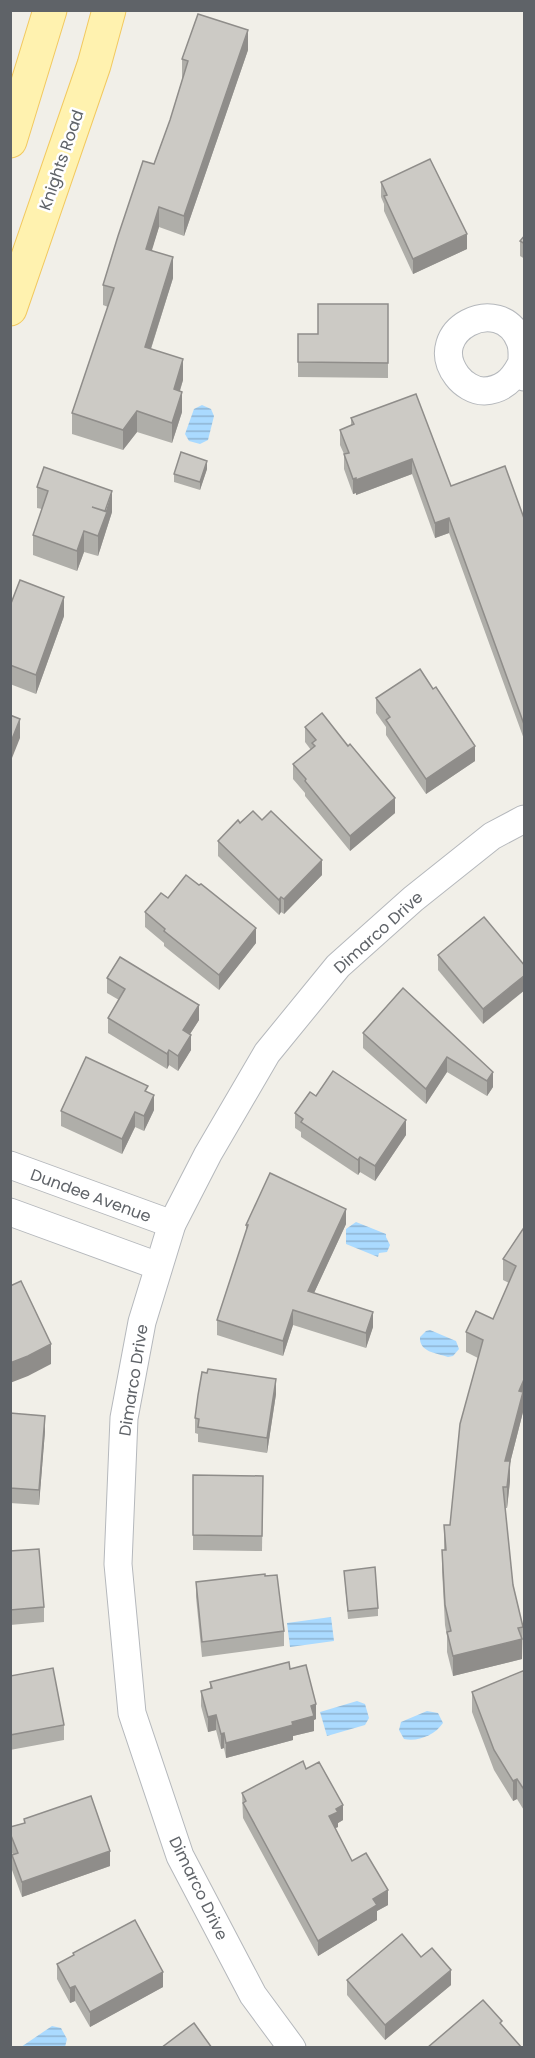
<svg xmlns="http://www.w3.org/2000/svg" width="535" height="2058" font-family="Poppins,sans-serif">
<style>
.water{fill:url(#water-rules)}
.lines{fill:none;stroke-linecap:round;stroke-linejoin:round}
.minor-casing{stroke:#b5b8bc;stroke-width:29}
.primary-casing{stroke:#f2c960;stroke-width:35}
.minor{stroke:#fff;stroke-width:27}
.primary{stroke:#fff2af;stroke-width:33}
.wall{fill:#afaea9}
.shaded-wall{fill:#8f8d8a}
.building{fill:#cccac5;stroke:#8f8d8a;stroke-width:1.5}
.labels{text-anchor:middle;stroke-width:5;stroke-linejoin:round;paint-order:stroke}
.street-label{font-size:16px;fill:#5f6368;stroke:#fff}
</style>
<defs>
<pattern id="water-rules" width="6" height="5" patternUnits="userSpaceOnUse" patternTransform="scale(1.5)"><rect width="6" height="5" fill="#aadaff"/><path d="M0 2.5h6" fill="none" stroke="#8eb4d2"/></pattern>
</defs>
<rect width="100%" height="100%" fill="#f1efe8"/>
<g class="water">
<path d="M202,405l9,4 3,7 -6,24 -8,4 -11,-3 -4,-7 9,-25z"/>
<path d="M356,1222l30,12v3l4,8 -3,7 -8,1 -1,4 -32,-13v-15z"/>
<path d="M430,1330l26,11 3,8 -6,7 -5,1c-12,-4 -29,-5 -28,-20l6,-6z"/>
<path d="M331,1617l3,24 -44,6 -3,-24z"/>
<path d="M357,1701l8,3 4,14 -4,7 -38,11 -7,-24z"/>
<path d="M427,1711l11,2 5,10c-8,12 -25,19 -39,16l-5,-9 2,-8z"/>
<path d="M52,2026l9,2 6,11 -2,8h-44z"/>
</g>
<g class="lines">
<g class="minor-casing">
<g id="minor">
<path d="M520,366c-8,15 -18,24 -36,25 -10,0 -21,-7 -27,-15 -34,-45 43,-85 63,-35 5,12 -1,23 4,36"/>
<path d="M10,1165l162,59"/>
<path d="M10,1212l148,54"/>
<path d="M292,2048l-39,-53 -73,-139 -48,-143 -14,-149 6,-146 18,-96 30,-98 36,-70 59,-101 71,-87 75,-67 79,-63 32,-17"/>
</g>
</g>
<g class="primary-casing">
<g id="primary">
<path d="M10,141l40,-131"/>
<path d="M10,309l84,-244 15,-55"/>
</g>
</g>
<use href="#minor" class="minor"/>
<use href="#primary" class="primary"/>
</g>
<g class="wall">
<path d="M248,50l-64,186 -25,-9 -8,24 22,27 -22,71 32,31 -3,11 2,21 -10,31 -35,-11 -14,18 -51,-16v-21l36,-106 -5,-2v-20l51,-121 16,-44 12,-40v-21z"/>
<path d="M381,182l86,67 -54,25 -29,-63v-7l-3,-7z"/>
<path d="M525,235v24l-5,-3v-15z"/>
<path d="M388,304v74l-90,-1v-43h20z"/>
<path d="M351,418l100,68 74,35v221l-76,-209 -14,5 -23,-64 -56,21v-2l-3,1 -9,-25v-15l-4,-9v-15l11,-5z"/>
<path d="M207,469l-7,21 -26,-8v-8z"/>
<path d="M37,487l75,25 -14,44 -14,-4 -7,19 -44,-16v-20l9,-26 -5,-1z"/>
<path d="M10,606l54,10 -28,78 -26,-10z"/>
<path d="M376,698l99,63 -49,33 -40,-59v-8l-10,-14z"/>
<path d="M305,727l90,86 -45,38 -45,-55v-3l-12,-14v-15l18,-14 -6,-8z"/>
<path d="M240,823l82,52 -38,39 -3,-2 -2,3 -61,-59v-15z"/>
<path d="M523,888h2v17l-2,-2z"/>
<path d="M168,898l88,45 -37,47 -55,-44v-3l-19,-16v-15z"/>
<path d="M484,917l-1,107 -45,-54v-15z"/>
<path d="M107,978l92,42 -9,14 1,16 -13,21 -9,-6 -2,4 -59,-36v-15l11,-18 -12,-7z"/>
<path d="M403,988l90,99 -6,9 -40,-24 -21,32 -63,-56v-15z"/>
<path d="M148,1092l6,18 -10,21 -9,-4 -13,27 -61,-28v-15z"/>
<path d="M316,1096l90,39 -31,46 -15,-9 -2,3 -57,-38v-5l-6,-4v-15z"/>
<path d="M346,1224l-32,69 59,34 -7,21 -73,-23 -10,31 -66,-21v-15l29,-88v-7z"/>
<path d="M525,1226v171l-2,3v12l-13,51v18l-3,27h-2l8,77 10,42 -1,32 -69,17 -6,-24v-16l-2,-11 -3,-55v-20h2v-25h6l28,-167 -12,-6v-20l27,-13 16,-36 -6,-3v-21z"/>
<path d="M276,1394l-9,59 -69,-11v-8l-3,-1v-15z"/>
<path d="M10,1413l35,18 -6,74 -29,-2z"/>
<path d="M193,1475l70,1 -1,75 -69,-1z"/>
<path d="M10,1551l34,56v15l-34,3z"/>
<path d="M344,1571l34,37v8l-30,3z"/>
<path d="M265,1576l19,55v15l-82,11 -6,-60v-15z"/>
<path d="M290,1669l26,50 -2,1v11l-21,5v4l-67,18 -2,-10 -3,1 -5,-19 -8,2 -7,-26v-15l9,-3v-6z"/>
<path d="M525,1670v142l-8,-13 -4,2 -19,-31 -22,-58v-20z"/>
<path d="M10,1676l54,49v15l-54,10z"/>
<path d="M306,1769l37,51 -5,3v4l-3,1 17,33 36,44 -11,6v9l-59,36 -75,-138 -1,-25z"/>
<path d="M24,1819l86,47 -88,31 -10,-27v-15h1l-3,-7v-21l14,-4z"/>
<path d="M73,1953l90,34 -73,40 -15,-26 -5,2 -13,-24v-15l16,-8z"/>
<path d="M421,1957l30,28 -66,55 -38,-45v-15z"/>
</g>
<g class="shaded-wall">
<path d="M248,30v20l-64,186v-20z"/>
<path d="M159,207v20l-13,43v-21z"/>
<path d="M467,234v15l-54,25v-15z"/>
<path d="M173,257v21l-28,89v-20z"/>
<path d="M183,359v21l-9,29v-20z"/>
<path d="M182,392v20l-10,31v-20z"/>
<path d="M137,411v21l-14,18v-20z"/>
<path d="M412,459v15l-56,21v-15z"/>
<path d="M207,461v8l-7,21v-8z"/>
<path d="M356,478v15l-3,1v-15z"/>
<path d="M112,491v21l-14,44v-20z"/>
<path d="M449,518v15l-14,5v-15z"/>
<path d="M84,531v21l-7,19v-20z"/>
<path d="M64,597v19l-28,78v-19z"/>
<path d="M20,719v19l-10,25v-19z"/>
<path d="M475,746v15l-49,33v-15z"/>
<path d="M395,798v15l-45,38v-15z"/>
<path d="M322,860v15l-38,39v-15z"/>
<path d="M281,897v15l-2,3v-15z"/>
<path d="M256,928v15l-37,47v-15z"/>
<path d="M525,975v15l-42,34v-15z"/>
<path d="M199,1005v15l-16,25v-15z"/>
<path d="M191,1035v15l-13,21v-15z"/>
<path d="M169,1050v15l-2,4v-15z"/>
<path d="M447,1057v15l-21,32v-15z"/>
<path d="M493,1072v15l-6,9v-15z"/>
<path d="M154,1095v15l-10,21v-15z"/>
<path d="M135,1112v15l-13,27v-15z"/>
<path d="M406,1120v15l-31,46v-15z"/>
<path d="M360,1157v15l-2,3v-15z"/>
<path d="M346,1209v15l-38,82v-15z"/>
<path d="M293,1310v15l-10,31v-15z"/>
<path d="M373,1312v15l-7,21v-15z"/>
<path d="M51,1344v20l-23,12 -18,7v-20z"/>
<path d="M525,1377l-2,35 -13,51v18l-3,27v-21l-2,-26 14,-70z"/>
<path d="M276,1379v15l-9,59v-15z"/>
<path d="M45,1416v15l-6,74v-15z"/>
<path d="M522,1639v20l-69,17v-20z"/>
<path d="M316,1704v15l-2,1v11l-21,5v4l-67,18v-15l66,-21 19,-16z"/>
<path d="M216,1715v15l-8,2v-15z"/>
<path d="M224,1733v15l-3,1v-15z"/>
<path d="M517,1779v20l-4,2v-20z"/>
<path d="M343,1805v15l-5,3v4l-9,4v-15l7,-7z"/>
<path d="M110,1851v15l-88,31v-15z"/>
<path d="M388,1890v15l-11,6v9l-59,36v-15l55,-42z"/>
<path d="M451,1970v15l-66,55v-15z"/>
<path d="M163,1972v15l-73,40v-15z"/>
<path d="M75,1986v15l-5,2v-15z"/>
</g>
<g class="building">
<path d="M198,14l50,16 -64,186 -25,-9 -13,42 27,8 -28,90 38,12 -9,30 8,3 -10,31 -35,-12 -14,19 -51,-17 42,-125 -11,-3 15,-49 25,-75 11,3 16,-44 18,-59 -6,-2z"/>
<path d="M430,159l37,75 -54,25 -29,-63 3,-1 -6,-13z"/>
<path d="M525,235v9l-5,-3z"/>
<path d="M318,304h70v59l-90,-1v-28h20z"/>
<path d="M416,394l35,92 54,-20 20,55v206l-76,-209 -14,5 -23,-64 -56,21v-2l-3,1 -9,-25 5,-1 -9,-23 14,-6 -3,-6z"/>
<path d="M181,452l26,9 -7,21 -26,-8z"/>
<path d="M44,467l68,24 -7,20 -13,-4 15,5 -9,24 -14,-5 -7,20 -44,-16 15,-44 -11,-4z"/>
<path d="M20,580l44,17 -28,78 -26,-10v-59z"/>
<path d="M420,669l13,20 3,-2 39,59 -49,33 -40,-59 4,-3 -14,-19z"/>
<path d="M322,713l26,33 2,-2 45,54 -45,38 -45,-55 1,-2 -13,-15 22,-18 -3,-3 4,-3 -11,-13z"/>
<path d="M10,715l10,4 -10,25z"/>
<path d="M253,811l9,9 9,-9 51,49 -38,39 -3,-2 -2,3 -61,-59 20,-21 2,3z"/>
<path d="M186,875l13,10 2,-1 55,44 -37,47 -55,-44 1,-2 -20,-17 16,-19 7,5z"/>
<path d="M484,917l41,49v9l-42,34 -45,-54z"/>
<path d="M120,957l79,48 -16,25 8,5 -13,21 -9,-6 -2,4 -59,-36 17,-29 -18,-11z"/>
<path d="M403,988l90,84 -6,9 -40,-24 -21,32 -63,-56z"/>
<path d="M86,1057l62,29 -3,5 9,4 -10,21 -9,-4 -13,27 -61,-28z"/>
<path d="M333,1071l73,49 -31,46 -15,-9 -2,3 -57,-38 2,-3 -8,-6 15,-21 6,4z"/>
<path d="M270,1173l76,36 -38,82 65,21 -7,21 -73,-23 -10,31 -66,-21 31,-95h-2z"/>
<path d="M525,1226v151l-6,14 4,1 -18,69h5l-3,26h-4l10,98 10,42 -5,1 4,11 -69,17 -6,-24 4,-1 -6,-26 -3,-55h4l-2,-25h6l10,-101 23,-84 -17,-8 10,-21 17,8 23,-53 -13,-7z"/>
<path d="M21,1281l30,63 -23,12 -18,7v-77z"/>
<path d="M208,1369l68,10 -9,59 -69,-11 1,-8 -4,-1 3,-23 4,-23 5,1z"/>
<path d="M10,1413l35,3 -6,74 -29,-2z"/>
<path d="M193,1475l70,1 -1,60 -69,-1z"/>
<path d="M39,1549l5,58 -34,3v-59z"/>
<path d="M375,1567l3,41 -30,3 -4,-40z"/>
<path d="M265,1574v2l12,-1 7,56 -82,11 -6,-60z"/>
<path d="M289,1662l1,7 16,-4 10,39 -5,2 3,10 -22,6 1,3 -67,18 -2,-10 -3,1 -5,-19 -8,2 -7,-26 11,-3 -2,-6z"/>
<path d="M53,1668l11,57 -54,10v-59z"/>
<path d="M525,1670v121l-8,-12 -4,2 -19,-31 -22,-58z"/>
<path d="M303,1761l3,8 13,-7 24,43 -7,4 2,3 -9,4 23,45 14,-8 22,37 -15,9 4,6 -59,36 -75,-138 3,-2 -4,-8z"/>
<path d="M91,1796l19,55 -88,31 -10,-27 6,-2 -8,-20v-6l15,-4 -1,-4z"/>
<path d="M135,1920l28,52 -73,40 -15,-26 -5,2 -13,-24 17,-9 -1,-2z"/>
<path d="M402,1934l19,23 11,-9 19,22 -66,55 -38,-45z"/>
<path d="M483,2000l19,21 -2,2 22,25h-95z"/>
<path d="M194,2023l18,25h-51z"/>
</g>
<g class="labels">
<g class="street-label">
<text transform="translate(61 160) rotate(-71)" y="6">Knights Road</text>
<text transform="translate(378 932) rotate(-42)" y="6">Dimarco Drive</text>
<text transform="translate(91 1195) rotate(20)" y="6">Dundee Avenue</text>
<text transform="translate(133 1380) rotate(-81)" y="6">Dimarco Drive</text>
<text transform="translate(199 1888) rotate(64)" y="6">Dimarco Drive</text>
</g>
</g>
<rect width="535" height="2058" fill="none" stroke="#5f6368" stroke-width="24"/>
</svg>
